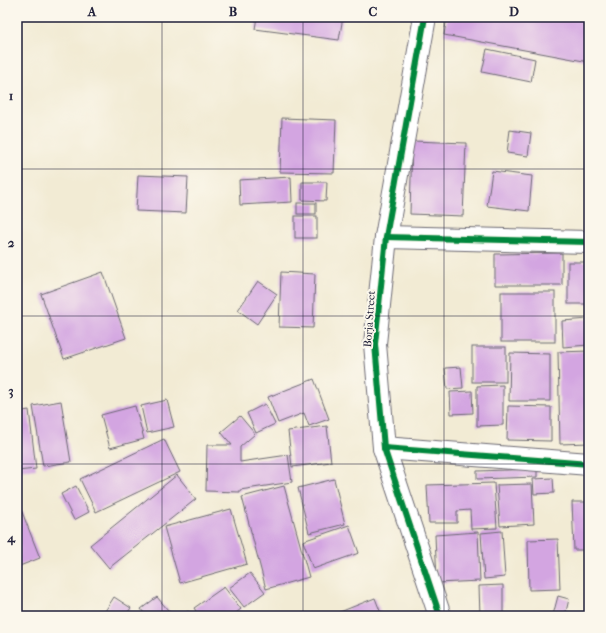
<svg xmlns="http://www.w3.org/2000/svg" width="606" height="633" font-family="'IM FELL French Canon',serif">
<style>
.building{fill:#d3a5e1}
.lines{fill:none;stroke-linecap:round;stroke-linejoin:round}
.minor-casing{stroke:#6b6871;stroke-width:24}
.minor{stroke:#fff;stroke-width:22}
.cycleway-casing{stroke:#fbf7ec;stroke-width:8}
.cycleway{stroke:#00873e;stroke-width:6}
.grid{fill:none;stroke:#22223b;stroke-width:1;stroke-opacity:0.55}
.labels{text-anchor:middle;stroke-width:4;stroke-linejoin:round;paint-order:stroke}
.street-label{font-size:11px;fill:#22223b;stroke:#fbf7ec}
.neatline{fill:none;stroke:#22223b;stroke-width:1.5}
.grid-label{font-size:13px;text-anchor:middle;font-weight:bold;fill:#22223b}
</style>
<rect width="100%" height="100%" fill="#fbf7ec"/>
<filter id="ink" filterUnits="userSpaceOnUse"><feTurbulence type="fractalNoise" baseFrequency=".025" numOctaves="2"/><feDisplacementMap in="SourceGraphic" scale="8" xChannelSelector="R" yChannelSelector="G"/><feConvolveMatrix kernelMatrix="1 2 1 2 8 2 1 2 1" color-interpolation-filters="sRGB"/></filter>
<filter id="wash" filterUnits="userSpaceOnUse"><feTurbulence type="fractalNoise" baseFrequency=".012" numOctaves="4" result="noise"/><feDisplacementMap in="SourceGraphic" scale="16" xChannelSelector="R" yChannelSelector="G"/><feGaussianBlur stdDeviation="0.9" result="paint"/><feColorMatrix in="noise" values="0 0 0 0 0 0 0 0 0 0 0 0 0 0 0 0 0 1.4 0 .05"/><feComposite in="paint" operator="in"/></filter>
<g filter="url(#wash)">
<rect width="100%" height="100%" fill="#f2ebd4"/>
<g id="blocks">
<g class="building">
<path d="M257,17h86l-4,23 -84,-11z"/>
<path d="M447,17h142v45l-145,-27z"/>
<path d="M487,49l48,10 -4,23 -49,-10z"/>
<path d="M282,118l54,2 -2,53 -54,-1z"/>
<path d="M510,130l21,3 -3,23 -21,-3z"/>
<path d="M412,141l54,2 -3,73 -53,-2z"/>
<path d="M492,171l40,5 -3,35 -42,-5z"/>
<path d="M138,175l50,2 -2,36 -50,-2z"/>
<path d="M291,177l1,25 -52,3 -1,-25z"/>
<path d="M302,182h25l-1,19 -24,-1z"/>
<rect x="297" y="203" width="19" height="11"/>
<rect x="295" y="216" width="22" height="22"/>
<path d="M562,253v32h-67v-31z"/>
<rect x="568" y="262" width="21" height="42"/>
<path d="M103,272l23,66 -62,21 -23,-65z"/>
<path d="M281,272l34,2 -2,54 -34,-1z"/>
<path d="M258,281l19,13 -20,30 -19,-14z"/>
<rect x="501" y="292" width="54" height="50"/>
<path d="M589,319v26l-26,2 -1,-26z"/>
<rect x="472" y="347" width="34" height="35"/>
<path d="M589,351v92l-29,1 -2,-92z"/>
<path d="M510,353l40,1v47h-41z"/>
<path d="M461,367l2,21 -16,1 -2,-21z"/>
<path d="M314,379l15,40 -20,7 -5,-13 -26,10 -10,-26z"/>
<path d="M503,385v40l-26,1v-40z"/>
<path d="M472,391l1,22 -22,1 -1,-22z"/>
<path d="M167,400l7,27 -27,6 -6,-27z"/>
<path d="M61,401l10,61 -28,4 -10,-60z"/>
<path d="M265,404l10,20 -19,9 -9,-20z"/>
<path d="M135,406l9,33 -34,9 -9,-33z"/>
<path d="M508,406l43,1v34l-44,-1z"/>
<path d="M29,410l7,59 -19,2v-59z"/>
<path d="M240,416l15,18 -15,13v15l48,-7 4,27 -52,8v2l-34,-1 1,-46h25l-11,-13z"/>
<path d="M327,426l4,36 -39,5 -4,-36z"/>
<path d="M164,439l16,33 -84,40 -16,-33z"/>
<path d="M537,469v8l-60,2v-8z"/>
<path d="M177,475l19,24 -87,69 -19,-23z"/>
<path d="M553,478l1,15 -20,1 -1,-15z"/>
<path d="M334,479l11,45 -36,9 -11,-45z"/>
<path d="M494,483l3,45 -26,1 -1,-19 -13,1v12h-28l-2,-38z"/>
<path d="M532,484l2,40 -34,2 -3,-41z"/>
<path d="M76,486l13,26 -15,8 -13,-26z"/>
<path d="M284,486l25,91 -43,12 -24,-92z"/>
<path d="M17,499l23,59 -23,9z"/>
<path d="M572,502h17v48h-15z"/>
<path d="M231,509l16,55 -67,19 -16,-56z"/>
<path d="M349,525l10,28 -46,16 -10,-28z"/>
<path d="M502,531l3,46 -21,2 -3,-46z"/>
<path d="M478,532l2,49 -43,2 -2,-48z"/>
<path d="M558,539l2,50 -31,1 -1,-50z"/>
<path d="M250,573l15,19 -21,15 -15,-19z"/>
<path d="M503,585v31h-23l-1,-30z"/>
<path d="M224,587l17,22 -9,7h-33l-5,-8z"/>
<path d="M558,596l11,3 -4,17 -12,-1z"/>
<path d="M114,597l17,11 -6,8h-23z"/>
<path d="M157,597l16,19h-27l-5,-7z"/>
<path d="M375,598l7,18h-52z"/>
<path d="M188,611l4,5h-10z"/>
</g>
</g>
</g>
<g filter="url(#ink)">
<use href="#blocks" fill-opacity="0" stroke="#6b6871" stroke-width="1"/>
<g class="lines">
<g class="minor-casing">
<g id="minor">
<path d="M425,17l-39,220 -11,107 9,104 56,168"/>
<path d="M386,237l203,5"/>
<path d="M384,448l205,16"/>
</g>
</g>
<use href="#minor" class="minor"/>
<g class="cycleway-casing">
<g id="cycleway">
<path d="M425,17l-39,220 -11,107 9,104 56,168"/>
<path d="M386,237l203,5"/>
<path d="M384,448l205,16"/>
</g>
</g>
<use href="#cycleway" class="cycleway"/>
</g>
</g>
<path class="grid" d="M162,17v599M303,17v599M444,17v599M17,169h572M17,316h572M17,464h572"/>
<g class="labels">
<g class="street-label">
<text transform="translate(369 319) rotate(-86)" y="4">Borja Street</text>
</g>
</g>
<rect width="606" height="633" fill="none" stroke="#fbf7ec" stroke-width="44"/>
<rect x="22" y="22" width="562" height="589" class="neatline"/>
<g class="grid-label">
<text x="92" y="16">A</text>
<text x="233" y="16">B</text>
<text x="373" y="16">C</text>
<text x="514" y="16">D</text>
<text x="11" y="100">1</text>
<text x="11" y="247">2</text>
<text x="11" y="395">3</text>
<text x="11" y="542">4</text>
</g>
</svg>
